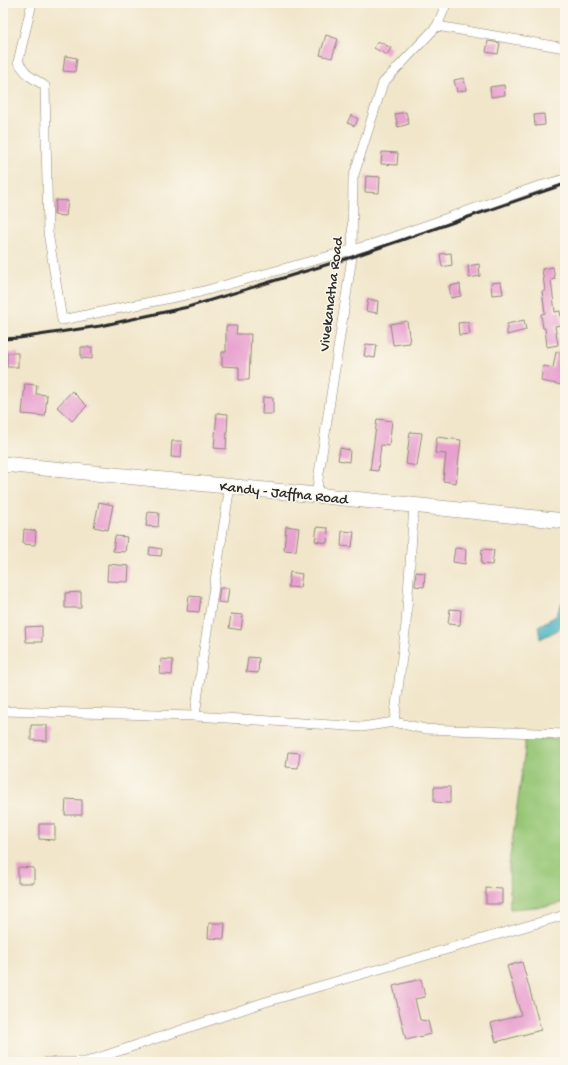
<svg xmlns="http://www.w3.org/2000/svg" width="568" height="1065" font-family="'Gochi Hand',sans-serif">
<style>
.green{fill:#95c675;stroke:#607850}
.water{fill:#3fadbc;stroke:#356c74}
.building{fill:#e8a1cf}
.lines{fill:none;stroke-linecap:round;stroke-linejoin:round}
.minor-casing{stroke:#8e887a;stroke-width:10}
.trunk-casing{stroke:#8e887a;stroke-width:16}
.minor{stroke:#fff;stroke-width:9}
.trunk{stroke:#fff;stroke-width:15}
.rail{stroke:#2b2b2b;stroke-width:3}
.labels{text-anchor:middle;stroke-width:3;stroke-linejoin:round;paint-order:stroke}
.street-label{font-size:15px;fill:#2b2b2b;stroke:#fbf7ec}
</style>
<rect width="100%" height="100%" fill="#fbf7ec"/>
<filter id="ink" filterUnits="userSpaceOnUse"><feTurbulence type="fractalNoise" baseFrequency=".025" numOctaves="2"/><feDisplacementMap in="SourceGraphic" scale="8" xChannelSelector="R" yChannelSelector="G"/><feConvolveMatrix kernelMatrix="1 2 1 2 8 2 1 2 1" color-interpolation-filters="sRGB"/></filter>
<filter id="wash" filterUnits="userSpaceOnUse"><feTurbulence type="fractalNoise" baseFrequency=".012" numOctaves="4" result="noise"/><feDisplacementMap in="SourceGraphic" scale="16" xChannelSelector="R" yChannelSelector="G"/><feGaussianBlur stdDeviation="0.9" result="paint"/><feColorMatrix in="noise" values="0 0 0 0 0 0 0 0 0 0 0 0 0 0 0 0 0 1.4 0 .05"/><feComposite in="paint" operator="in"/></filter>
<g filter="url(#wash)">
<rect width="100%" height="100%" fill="#f1e6ca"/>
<path class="green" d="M565,738v164l-17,4 -38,3 -1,-45 16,-115v-10z"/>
<path class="water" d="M564,598h1v21l-7,11 -18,9 -2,-13 18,-10z"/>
<g id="blocks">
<g class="building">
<path d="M326,35l12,4 -6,19 -12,-3z"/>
<path d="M378,41l13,7 -4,7 -13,-7z"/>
<path d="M488,41l12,2 -2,11 -12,-2z"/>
<path d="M65,56l12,2 -2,14 -12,-1z"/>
<path d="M464,78l2,12 -9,2 -3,-12z"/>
<path d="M504,85l1,10 -14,2 -1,-10z"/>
<path d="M406,112l3,12 -11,3 -3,-13z"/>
<path d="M544,114l1,11 -10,1 -1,-11z"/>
<path d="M351,115l7,4 -3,7 -8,-3z"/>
<path d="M382,152l16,1 -1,12 -16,-1z"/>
<path d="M366,176l14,1 -1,16 -14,-1z"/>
<path d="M56,200l12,1 -2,15 -12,-1z"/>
<path d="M451,253l1,12 -10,2 -2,-13z"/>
<path d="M479,264l1,12 -11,2 -1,-12z"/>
<path d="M553,267l2,12 -4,1 4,32 5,-1 2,14 -7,1 3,19 -11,2 -2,-19h-2l-2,-14 4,-1 -3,-22h3l-3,-22z"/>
<path d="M501,282l2,12 -11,1 -1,-12z"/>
<path d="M460,284l1,12 -10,2 -2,-12z"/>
<path d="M368,299l10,2 -1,12 -11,-2z"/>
<path d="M524,320l2,10 -19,5v-11z"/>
<path d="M407,321l3,22 -17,2 -3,-21z"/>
<path d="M468,322l2,12 -11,1 -1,-12z"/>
<path d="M226,326h11l-1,8h15l-2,46h-10v-13l-17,-1v-14h4z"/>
<path d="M366,344l11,1 -2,13 -11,-2z"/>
<path d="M81,347h11v12l-11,-1z"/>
<path d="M556,352l9,1v11l-3,21 -21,-4 2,-15 10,2z"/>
<rect x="7" y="353" width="11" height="14"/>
<path d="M25,384l12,1 -1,9 11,1 -2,21 -23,-2z"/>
<path d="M72,391l15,15 -15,15 -15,-14z"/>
<path d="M263,397l10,1v16h-11z"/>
<path d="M217,413l11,1 -2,35 -12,-1z"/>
<path d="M377,419l15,2 -3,25 -8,-1 -3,26 -8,-1z"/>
<path d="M410,432l12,1 -5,33 -11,-2z"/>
<path d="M437,437l24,3 -5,43 -13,-2 3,-27 -11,-1z"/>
<path d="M172,441h10l-1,17 -10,-1z"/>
<path d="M340,448l10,2 -1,12 -11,-2z"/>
<path d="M99,502l14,3 -5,25 -14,-3z"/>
<path d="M148,512l11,1 -1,14 -12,-1z"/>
<path d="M286,526l13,2 -3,23 -12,-1z"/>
<path d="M317,527l11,1 -1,15 -12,-2z"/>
<path d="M24,529l12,2 -1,14 -12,-1z"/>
<path d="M342,531l12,1 -2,15 -11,-1z"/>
<path d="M115,536l12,1 -2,15 -12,-1z"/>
<path d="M150,547l12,2 -1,7 -12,-1z"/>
<path d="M455,548l11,1 -1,15 -12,-2z"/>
<path d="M482,549l12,1 -2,15 -11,-1z"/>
<path d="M108,564l21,2 -1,16 -21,-1z"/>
<path d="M290,572l12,2 -2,14 -12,-1z"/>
<path d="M416,572l9,1 -1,14 -9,-1z"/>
<path d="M220,588h9l-2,15 -9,-1z"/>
<path d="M81,592v16h-16v-15z"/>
<path d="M189,596l12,1 -2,15 -12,-1z"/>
<path d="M450,609l11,1 -1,15 -12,-1z"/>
<path d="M231,614l12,1 -2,15 -12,-2z"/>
<path d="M42,626v16h-16l-1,-15z"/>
<path d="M248,657l11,1 -1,15 -12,-1z"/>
<path d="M161,659l12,1 -1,15 -12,-1z"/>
<path d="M31,725h16v16l-16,-1z"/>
<path d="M288,752l12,1 -2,15 -12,-1z"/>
<path d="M434,787h16v16l-16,-1z"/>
<path d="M66,799l16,1v15h-17z"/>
<path d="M39,824h16v16l-16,-1z"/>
<path d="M18,867l16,1v15h-16z"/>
<path d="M486,888l16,1v15h-16z"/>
<path d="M209,923h16l-1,16 -16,-1z"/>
<path d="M522,962l19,68 -45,12 -5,-19 30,-8 -14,-49z"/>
<path d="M421,979l4,18 -10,2 5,21 8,1 3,13 -25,6 -13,-54z"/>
</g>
</g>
</g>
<g filter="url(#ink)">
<use href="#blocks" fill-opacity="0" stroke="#8e887a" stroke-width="1"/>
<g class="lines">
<g class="minor-casing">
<g id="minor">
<path d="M32,3l-14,59 10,13 17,11 3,146 14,88 138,-28 173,-48 163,-57 29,-8"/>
<path d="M437,26l128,22"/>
<path d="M317,495l1,-15 34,-223 1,-79 30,-95 54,-57 8,-19 1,-4"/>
<path d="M3,711l192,5 167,11 32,-5 31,7 140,5"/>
<path d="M195,716l8,-60 27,-170"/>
<path d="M394,722l12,-98 8,-119"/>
<path d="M47,1062h39l176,-59 303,-88"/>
</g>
</g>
<g class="trunk-casing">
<path id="trunk" d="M3,464l283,28 279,29"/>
</g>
<use href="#minor" class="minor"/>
<use href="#trunk" class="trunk"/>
<path class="rail" d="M3,339l16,-1 81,-12 88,-19 164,-50 213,-73"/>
</g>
</g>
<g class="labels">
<g class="street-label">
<text transform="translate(330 294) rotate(-83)" y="5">Vivekanatha Road</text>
<text transform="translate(284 492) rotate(6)" y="5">Kandy - Jaffna Road</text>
</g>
</g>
<rect width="568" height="1065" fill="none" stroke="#fbf7ec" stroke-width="16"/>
</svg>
